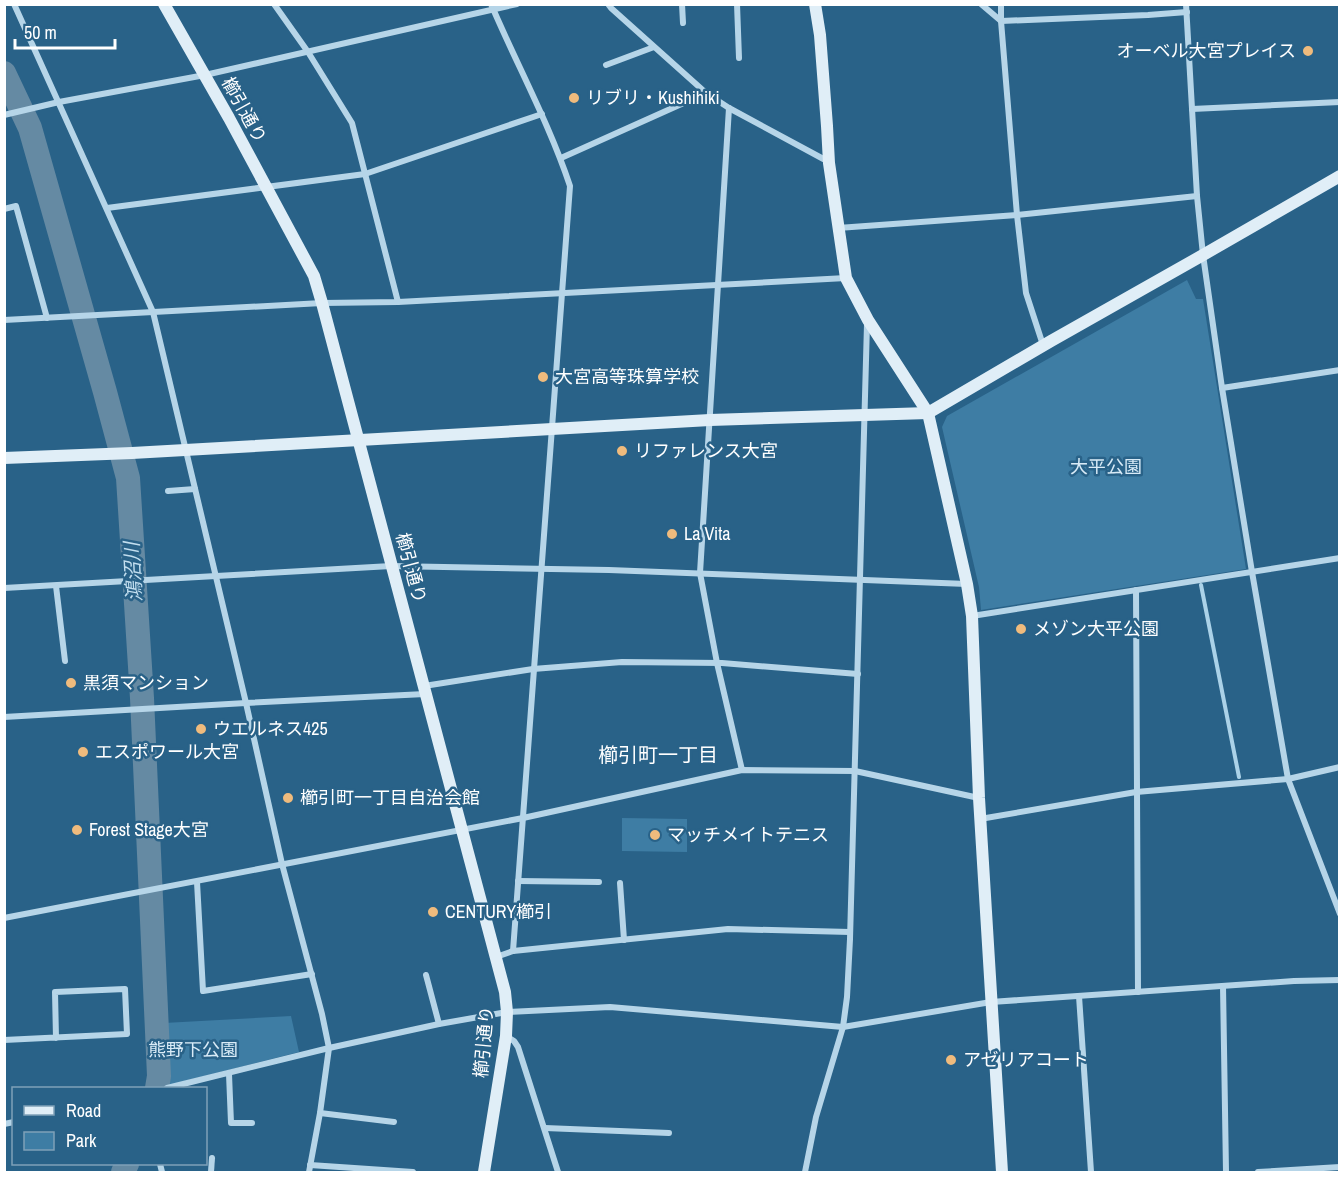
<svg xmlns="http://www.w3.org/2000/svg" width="1344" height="1177" font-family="'Archivo Narrow','Noto Sans JP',sans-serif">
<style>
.green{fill:#3e7da4}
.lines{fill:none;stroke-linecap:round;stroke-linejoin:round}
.stream{stroke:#abd2e8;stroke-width:4}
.river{stroke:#658aa3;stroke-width:24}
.street{stroke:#b6d5e8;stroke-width:6}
.secondary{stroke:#e0eef7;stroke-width:12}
.poi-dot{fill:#efbb7d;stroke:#296288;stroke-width:2}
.labels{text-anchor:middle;stroke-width:5;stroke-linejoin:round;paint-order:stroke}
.poi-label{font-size:18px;fill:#fff;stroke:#296288;text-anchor:start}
.street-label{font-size:18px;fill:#fff;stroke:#296288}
.park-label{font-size:18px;fill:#d9ebf7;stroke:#296288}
.water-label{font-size:20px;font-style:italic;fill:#c2deef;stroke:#296288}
.neighbourhood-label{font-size:20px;fill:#fff;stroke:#296288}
</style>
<rect width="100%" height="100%" fill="#296288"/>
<g class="green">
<path d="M1187,280l9,19h7l43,270 -265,41 -2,-23 -37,-160 5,-11z"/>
<path d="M622,818l65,1v33l-65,-1z"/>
<path d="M291,1016l8,36 -138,35 2,-11 1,-53z"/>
</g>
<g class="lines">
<path class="stream" d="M1201,585l38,192"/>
<g class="river">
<path d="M4,73l26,55 75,264 23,86 14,220 17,378 -2,12"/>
<path d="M123,1172l4,-8"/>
</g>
<g class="street">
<path d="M14,4l139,308 93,391 36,161 40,150 7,34 -9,65 -11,59"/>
<path d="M274,4l34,48 44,71 46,179"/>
<path d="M491,4c26,61 58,119 79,182l-57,765"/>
<path d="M608,4l3,4 95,85 23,15 100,54"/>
<path d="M682,4l1,19"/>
<path d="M737,4l2,54"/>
<path d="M981,4l20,17 147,-6 39,-3"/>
<path d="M1001,4v17l16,194 9,78 17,52"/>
<path d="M1186,4l11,192 6,59 19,133 30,184 36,207 52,135"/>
<path d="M606,65l48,-18"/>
<path d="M729,108l-29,465 17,90 25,107"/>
<path d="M1192,109l148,-7"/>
<path d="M4,115l55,-13 146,-27 312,-71"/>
<path d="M561,158l145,-65"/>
<path d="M107,208l258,-34 177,-60"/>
<path d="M4,209l12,-3 31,112"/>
<path d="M838,228l179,-13 180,-19"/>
<path d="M4,320l318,-17 76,-1 448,-24"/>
<path d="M1222,388l118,-18"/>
<path d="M168,491l27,-2"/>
<path d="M56,586l9,75"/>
<path d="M4,588l387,-22 218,4 358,14"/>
<path d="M1136,590l2,402"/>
<path d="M972,616l368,-58"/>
<path d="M424,686l109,-17 89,-7 100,1 136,11"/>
<path d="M4,717l242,-14 179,-9"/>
<path d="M980,819l156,-27 152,-13 52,-12"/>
<path d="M518,881l81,1"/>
<path d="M197,882l6,109 109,-17"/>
<path d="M620,883l4,57"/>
<path d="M4,918l519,-100 219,-48 113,1 124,27"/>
<path d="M496,957l17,-6 215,-22 122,3"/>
<path d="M426,975l13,49"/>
<path d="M1223,986l3,186"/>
<path d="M1079,996l12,176"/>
<path d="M506,1036l8,5 4,6 40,125"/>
<path d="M4,1040l123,-6 -2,-45 -70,3 1,46"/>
<path d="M229,1074l2,49h21"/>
<path d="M167,1088l162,-40 110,-24 68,-12 103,-5 233,20 148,-25 303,-21 46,-1"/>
<path d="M320,1113l74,9"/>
<path d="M4,1124l10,-2"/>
<path d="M545,1128l124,5"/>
<path d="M160,1164l2,8"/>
<path d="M310,1165l103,7"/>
<path d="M211,1172l1,-14"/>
<path d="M805,1172l11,-55 27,-90 4,-30 3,-58 17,-615"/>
<path d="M1258,1172l82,-5"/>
</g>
<g class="secondary">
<path d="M164,4l65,114 85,158 8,27 183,689 2,20 -1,24 -22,136"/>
<path d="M815,4l5,31 7,91 2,37 17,115 22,42 60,93 39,171 5,32 7,182 23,374"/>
<path d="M4,458l128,-5 578,-33 218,-7 123,-72 152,-86 137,-79"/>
</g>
</g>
<g class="poi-dot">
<circle cx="1308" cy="51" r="6"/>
<circle cx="574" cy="98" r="6"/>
<circle cx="543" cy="377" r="6"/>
<circle cx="622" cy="451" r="6"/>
<circle cx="672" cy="534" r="6"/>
<circle cx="1021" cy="629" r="6"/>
<circle cx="71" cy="683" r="6"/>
<circle cx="201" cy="729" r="6"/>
<circle cx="83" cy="752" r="6"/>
<circle cx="288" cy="798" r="6"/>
<circle cx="77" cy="830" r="6"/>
<circle cx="655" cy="835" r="6"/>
<circle cx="433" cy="912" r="6"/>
<circle cx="951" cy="1060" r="6"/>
</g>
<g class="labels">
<g class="poi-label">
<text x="1296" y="57" text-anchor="end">オーベル大宮プレイス</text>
<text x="586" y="104">リブリ・Kushihiki</text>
<text x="555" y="383">大宮高等珠算学校</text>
<text x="634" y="457">リファレンス大宮</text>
<text x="684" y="540">La Vita</text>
<text x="1033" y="635">メゾン大平公園</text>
<text x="83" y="689">黒須マンション</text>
<text x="213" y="735">ウエルネス425</text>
<text x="95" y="758">エスポワール大宮</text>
<text x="300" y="804">櫛引町一丁目自治会館</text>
<text x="89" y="836">Forest Stage大宮</text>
<text x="667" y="841">マッチメイトテニス</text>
<text x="445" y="918">CENTURY櫛引</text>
<text x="963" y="1066">アゼリアコート</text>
</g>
<g class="street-label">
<text transform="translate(244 110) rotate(61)" y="6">櫛引通り</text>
<text transform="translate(411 568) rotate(75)" y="6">櫛引通り</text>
<text transform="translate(484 1042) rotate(-85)" y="6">櫛引通り</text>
</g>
<g class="park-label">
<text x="1106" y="473">大平公園</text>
<text x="193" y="1056">熊野下公園</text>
</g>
<g class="water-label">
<text transform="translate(133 572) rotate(-93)" y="7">鴻沼川</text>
</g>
<g class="neighbourhood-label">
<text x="658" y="762">櫛引町一丁目</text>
</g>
</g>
<rect width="1344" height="1177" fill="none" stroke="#ffffff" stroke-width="12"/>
<rect x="12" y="1087" width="195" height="78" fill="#296288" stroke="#7fa1b8" stroke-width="1.5"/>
<rect x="24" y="1106" width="30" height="9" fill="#e0eef7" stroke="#7fa1b8" stroke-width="1.5"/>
<text x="66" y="1117" font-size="18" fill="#ffffff">Road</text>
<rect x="24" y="1132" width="30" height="18" fill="#3e7da4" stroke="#7fa1b8" stroke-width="1.5"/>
<text x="66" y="1147" font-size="18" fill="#ffffff">Park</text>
<path d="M15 39v9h100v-9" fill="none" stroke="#ffffff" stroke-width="3"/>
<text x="24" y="39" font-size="18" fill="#ffffff" stroke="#296288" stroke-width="4.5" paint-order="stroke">50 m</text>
</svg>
